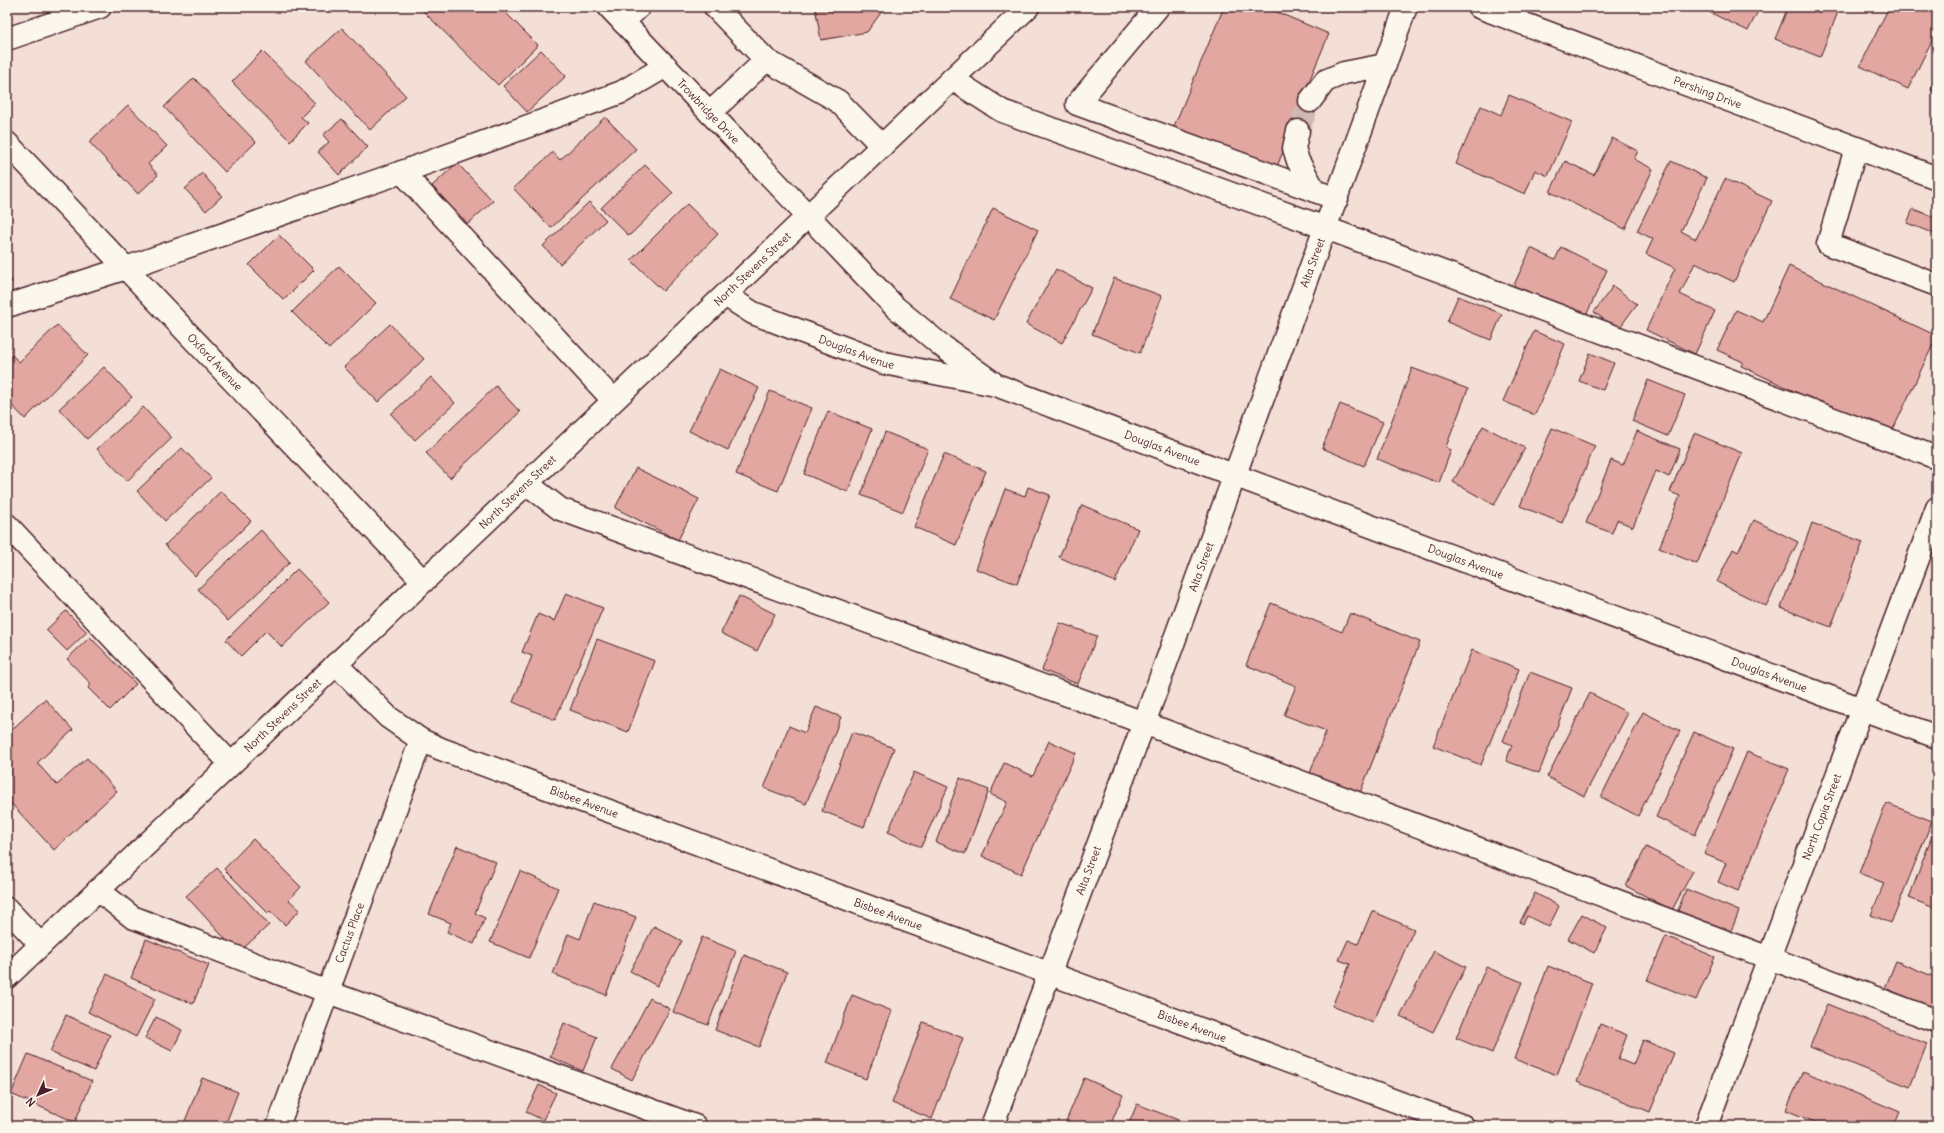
<svg xmlns="http://www.w3.org/2000/svg" width="1944" height="1133" font-family="Delius,sans-serif">
<style>
.building{fill:#e1a7a0;stroke:#4a1f2b}
.lines{fill:none;stroke-linecap:round;stroke-linejoin:round}
.minor-tunnel{stroke:#d1b9b3;stroke-width:22;stroke-dasharray:22 11;stroke-linecap:butt}
.minor-casing{stroke:#4a1f2b;stroke-width:25}
.major-casing{stroke:#4a1f2b;stroke-width:25}
.minor{stroke:#fbf7ec;stroke-width:22}
.major{stroke:#fbf7ec;stroke-width:22}
.labels{text-anchor:middle;stroke-width:3;stroke-linejoin:round;paint-order:stroke}
.street-label{font-size:11px;fill:#4a1f2b;stroke:#fbf7ec}
</style>
<rect width="100%" height="100%" fill="#f3dfd5"/>
<filter id="ink" filterUnits="userSpaceOnUse"><feTurbulence type="fractalNoise" baseFrequency=".025" numOctaves="2"/><feDisplacementMap in="SourceGraphic" scale="8" xChannelSelector="R" yChannelSelector="G"/><feConvolveMatrix kernelMatrix="1 2 1 2 8 2 1 2 1" color-interpolation-filters="sRGB"/></filter>
<g filter="url(#ink)">
<g class="building">
<path d="M419,7h81l38,38 -40,40z"/>
<path d="M815,7h70l-18,25 -46,8z"/>
<path d="M1224,7h41l64,27 -27,64 16,7 -12,30 -14,-6 -18,45 -102,-43z"/>
<path d="M1699,7h61l-12,24z"/>
<path d="M1788,7h52l-20,50 -45,-18z"/>
<path d="M1889,7h48v23l-29,59 -48,-23z"/>
<path d="M342,28l64,68 -36,34 -64,-69z"/>
<path d="M541,50l25,26 -39,36 -24,-26z"/>
<path d="M262,51l53,52 -14,14 7,6 -18,18 -58,-59z"/>
<path d="M1937,69v23l-6,-2z"/>
<path d="M194,78l62,64 -31,30 -61,-65z"/>
<path d="M1509,95l63,27 -24,54 -13,-6 -10,24 -69,-30 25,-58 20,9z"/>
<path d="M128,105l39,41 -19,18 10,11 -20,19 -49,-52z"/>
<path d="M605,117l31,32 -85,79 -38,-40 40,-36 7,8z"/>
<path d="M342,119l26,28 -29,28 -21,-23 11,-10 -6,-7z"/>
<path d="M1612,138l26,13 -4,8 19,10 -28,60 -75,-37 15,-31 29,14z"/>
<path d="M1671,161l36,17 -26,53 15,8 29,-60 47,22 -38,81 -39,-19 -15,31 35,17 -20,43 -49,-24 29,-62 -29,-14 7,-15 -16,-8z"/>
<path d="M457,163l36,38 -25,23 -36,-38z"/>
<path d="M645,165l28,28 -44,43 -28,-28z"/>
<path d="M202,173l20,23 -16,15 -21,-22z"/>
<path d="M589,202l17,18 -46,44 -17,-18z"/>
<path d="M687,204l31,30 -55,57 -32,-31z"/>
<path d="M993,208l45,22 -44,90 -44,-21z"/>
<path d="M1913,209l24,9v17l-30,-12z"/>
<path d="M279,235l35,35 -30,30 -35,-35z"/>
<path d="M1561,247l46,23 -23,50 -71,-33 18,-39 24,12z"/>
<path d="M339,266l37,37 -47,46 -37,-37z"/>
<path d="M1789,266l148,70 -47,100 -149,-70 2,-4 -26,-12 19,-40 27,12z"/>
<path d="M1056,269l36,19 -30,55 -36,-19z"/>
<path d="M7,272l5,10 -5,2z"/>
<path d="M1114,278l48,18 -22,57 -48,-19z"/>
<path d="M1613,286l24,18 -19,26 -24,-18z"/>
<path d="M1458,296l44,18 -11,26 -44,-18z"/>
<path d="M390,324l34,35 -46,43 -34,-35z"/>
<path d="M57,325l31,30 -63,64 -18,-19v-50l12,12z"/>
<path d="M1534,331l31,13 -30,71 -32,-14z"/>
<path d="M1590,353l24,10 -11,27 -24,-9z"/>
<path d="M104,367l28,30 -45,42 -28,-30z"/>
<path d="M1412,368l56,21 -22,58 5,3 -12,33 -62,-24z"/>
<path d="M720,369l39,19 -31,62 -39,-19z"/>
<path d="M431,377l24,26 -40,37 -24,-26z"/>
<path d="M1648,380l37,15 -17,41 -36,-15z"/>
<path d="M496,386l24,26 -70,66 -24,-25z"/>
<path d="M770,391l42,17 -34,83 -42,-17z"/>
<path d="M1340,404l43,18 -19,44 -42,-18z"/>
<path d="M143,407l29,31 -45,43 -30,-32z"/>
<path d="M828,411l44,18 -24,63 -44,-18z"/>
<path d="M1483,426l42,22 -31,57 -41,-23z"/>
<path d="M1552,428l43,18 -33,77 -42,-17z"/>
<path d="M1637,431l43,18 -11,28 -13,-6 -23,56 -16,-7 -5,13 -26,-10 25,-63 12,5z"/>
<path d="M885,432l43,17 -25,63 -42,-17z"/>
<path d="M1694,433l48,20 -45,111 -38,-16 21,-52 -10,-4z"/>
<path d="M182,448l29,30 -46,43 -28,-30z"/>
<path d="M944,454l42,17 -30,74 -42,-18z"/>
<path d="M636,468l63,31 -21,41 -63,-32z"/>
<path d="M1028,487l22,8 -33,89 -41,-15 29,-80 20,7z"/>
<path d="M221,491l30,30 -56,55 -30,-31z"/>
<path d="M1082,505l56,24 -23,53 -56,-25z"/>
<path d="M1754,520l44,22 -32,64 -49,-24 16,-33 5,3z"/>
<path d="M1812,523l51,19 -32,85 -50,-19z"/>
<path d="M261,530l29,32 -62,59 -30,-32z"/>
<path d="M297,569l32,33 -47,45 -16,-16 -25,25 -15,-16z"/>
<path d="M566,593l37,15 -48,112 -42,-18 19,-46 -10,-4 16,-38 16,7z"/>
<path d="M739,596l36,18 -18,37 -36,-18z"/>
<path d="M1271,603l71,29 8,-19 70,29 -60,151 -50,-20 16,-42 -42,-16 12,-29 -50,-21z"/>
<path d="M66,611l21,21 -20,19 -21,-21z"/>
<path d="M1060,623l37,13 -19,48 -36,-14z"/>
<path d="M90,637l46,47 -26,26 -22,-22 3,-4 -24,-25z"/>
<path d="M597,639l58,22 -27,71 -58,-22z"/>
<path d="M1472,650l47,19 -38,96 -48,-19z"/>
<path d="M1530,672l42,16 -33,85 -33,-12 6,-16 -9,-4z"/>
<path d="M1590,693l38,20 -44,83 -37,-19z"/>
<path d="M45,699l28,31 -36,33 20,22 30,-27 30,33 -63,59 -47,-51v-65z"/>
<path d="M816,707l25,10 -35,87 -42,-16 25,-62 16,7z"/>
<path d="M1643,712l37,19 -42,85 -37,-19z"/>
<path d="M852,732l42,16 -30,79 -42,-16z"/>
<path d="M1694,732l39,17 -38,86 -39,-18z"/>
<path d="M1049,741l27,12 -55,121 -39,-18 25,-54 -17,-8 14,-31 29,13z"/>
<path d="M1747,752l42,17 -51,122 -20,-9 8,-19 -22,-9z"/>
<path d="M914,772l34,15 -27,60 -33,-15z"/>
<path d="M960,778l29,12 -24,64 -29,-12z"/>
<path d="M1886,803l46,18 -41,102 -20,-8 13,-32 -25,-10z"/>
<path d="M1937,822v87l-28,-11z"/>
<path d="M253,839l48,48 -12,13 11,10 -15,15 -15,-14 -2,2 -44,-44z"/>
<path d="M457,846l39,16 -21,51 10,5 -11,26 -27,-12 4,-9 -22,-9z"/>
<path d="M1646,847l47,24 -21,39 -46,-24z"/>
<path d="M217,868l52,57 -31,28 -52,-57z"/>
<path d="M520,871l38,17 -29,70 -39,-16z"/>
<path d="M1686,889l53,22 -9,23 -53,-21z"/>
<path d="M1535,893l24,13 -10,21 -22,-11 -4,8 -3,-2z"/>
<path d="M594,901l42,16 -30,78 -53,-21 15,-40 12,5z"/>
<path d="M1372,911l42,18 -41,94 -41,-17 18,-42 -11,-4 9,-20 10,4z"/>
<path d="M1582,914l25,14 -13,25 -26,-14z"/>
<path d="M654,926l28,15 -25,45 -27,-15z"/>
<path d="M1666,936l49,21 -19,43 -49,-20z"/>
<path d="M702,937l34,14 -28,74 -35,-13z"/>
<path d="M146,939l63,26 -16,39 -62,-26z"/>
<path d="M1434,951l32,16 -33,65 -33,-16z"/>
<path d="M744,955l43,17 -28,75 -44,-17z"/>
<path d="M1896,961l41,17v32l-52,-22z"/>
<path d="M1548,966l44,17 -35,92 -43,-16z"/>
<path d="M1486,967l36,15 -30,71 -36,-15z"/>
<path d="M107,974l48,25 -19,38 -48,-25z"/>
<path d="M852,995l40,16 -26,68 -39,-16z"/>
<path d="M650,998l20,11 -38,71 -20,-11z"/>
<path d="M1827,1004l100,40 -17,43 -100,-40z"/>
<path d="M66,1015l44,20 -16,36 -44,-19z"/>
<path d="M156,1017l26,13 -10,21 -27,-13z"/>
<path d="M923,1022l40,16 -31,81 -40,-16z"/>
<path d="M564,1023l33,14 -14,34 -33,-14z"/>
<path d="M1600,1024l27,11 -9,24 15,6 10,-25 31,13 -24,59 -73,-30z"/>
<path d="M28,1054l64,27 -17,41 -64,-28z"/>
<path d="M1803,1071l97,41 -6,14h-70l-38,-16z"/>
<path d="M202,1078l36,14 -13,34h-42z"/>
<path d="M1084,1078l39,17 -13,31h-46z"/>
<path d="M539,1085l17,8 -13,27 -17,-8z"/>
<path d="M1137,1104l49,19 -1,3h-57z"/>
<path d="M358,1121l11,5h-13z"/>
</g>
<g class="lines">
<path class="minor-tunnel" d="M1298,131l12,-30"/>
<g class="minor-casing">
<g id="minor">
<path d="M715,7l51,53 72,41 44,45"/>
<path d="M1158,7l-81,97 260,95"/>
<path d="M623,22l16,-15"/>
<path d="M952,79l50,32 324,117 611,230"/>
<path d="M1310,101l15,-20 19,-8 41,-8"/>
<path d="M710,113l56,-53"/>
<path d="M1298,131l-4,17 4,13 17,30"/>
<path id="s1" d="M7,143l416,438"/>
<path d="M1856,148l-28,96 109,41"/>
<path d="M402,172l211,228"/>
<path id="s2" d="M725,295l28,18 131,50 112,22"/>
<path d="M7,306l119,-38 276,-96 220,-80 44,-26"/>
<path d="M526,483l34,26 584,214 793,298"/>
<path d="M7,525l224,239"/>
<path id="s3" d="M336,664l52,53 33,23 20,9 1022,377"/>
<path d="M1862,709l75,28"/>
<path d="M98,890l34,27 196,75 367,134"/>
<path d="M7,909l34,36"/>
<path id="s4" d="M7,977l1021,-970"/>
<path id="s5" d="M278,1126l143,-386"/>
<path id="s6" d="M992,1126l152,-403 262,-716"/>
</g>
</g>
<g class="major-casing">
<g id="major">
<path id="s7" d="M609,7l286,300 47,39 54,39 240,91 626,233"/>
<path id="s8" d="M1479,7l458,171"/>
<path d="M7,39l93,-32"/>
<path id="s9" d="M1706,1126l231,-618"/>
</g>
</g>
<use href="#minor" class="minor"/>
<use href="#major" class="major"/>
</g>
</g>
<g class="labels">
<g class="street-label">
<text dy="4" stroke="none"><textPath href="#s8" startOffset="244">Pershing Drive</textPath></text>
<text dy="4" stroke="none"><textPath href="#s7" startOffset="144">Trowbridge Drive</textPath></text>
<text dy="4" stroke="none"><textPath href="#s6" startOffset="921">Alta Street</textPath></text>
<text dy="4" stroke="none"><textPath href="#s4" startOffset="1028">North Stevens Street</textPath></text>
<text dy="4" stroke="none"><textPath href="#s2" startOffset="144">Douglas Avenue</textPath></text>
<text dy="4" stroke="none"><textPath href="#s1" startOffset="302">Oxford Avenue</textPath></text>
<text dy="4" stroke="none"><textPath href="#s7" startOffset="720">Douglas Avenue</textPath></text>
<text dy="4" stroke="none"><textPath href="#s4" startOffset="704">North Stevens Street</textPath></text>
<text dy="4" stroke="none"><textPath href="#s7" startOffset="1044">Douglas Avenue</textPath></text>
<text dy="4" stroke="none"><textPath href="#s6" startOffset="597">Alta Street</textPath></text>
<text dy="4" stroke="none"><textPath href="#s7" startOffset="1368">Douglas Avenue</textPath></text>
<text dy="4" stroke="none"><textPath href="#s4" startOffset="380">North Stevens Street</textPath></text>
<text dy="4" stroke="none"><textPath href="#s3" startOffset="289">Bisbee Avenue</textPath></text>
<text dy="4" stroke="none"><textPath href="#s9" startOffset="330">North Copia Street</textPath></text>
<text dy="4" stroke="none"><textPath href="#s6" startOffset="273">Alta Street</textPath></text>
<text dy="4" stroke="none"><textPath href="#s3" startOffset="613">Bisbee Avenue</textPath></text>
<text dy="4" stroke="none"><textPath href="#s5" startOffset="206">Cactus Place</textPath></text>
<text dy="4" stroke="none"><textPath href="#s3" startOffset="937">Bisbee Avenue</textPath></text>
</g>
</g>
<rect width="1944" height="1133" fill="none" stroke="#fbf7ec" stroke-width="24"/>
<rect x="12" y="12" width="1920" height="1109" fill="none" stroke="#4a1f2b" stroke-width="1.5" filter="url(#ink)"/>
<g transform="translate(38 1095) rotate(226)" stroke="#fbf7ec" stroke-width="3" paint-order="stroke">
<path d="M0-3L7 15L0 10L-7 15Z" fill="#4a1f2b"/>
<text y="-6" font-size="11" font-weight="bold" text-anchor="middle" fill="#4a1f2b">N</text>
</g>
</svg>
